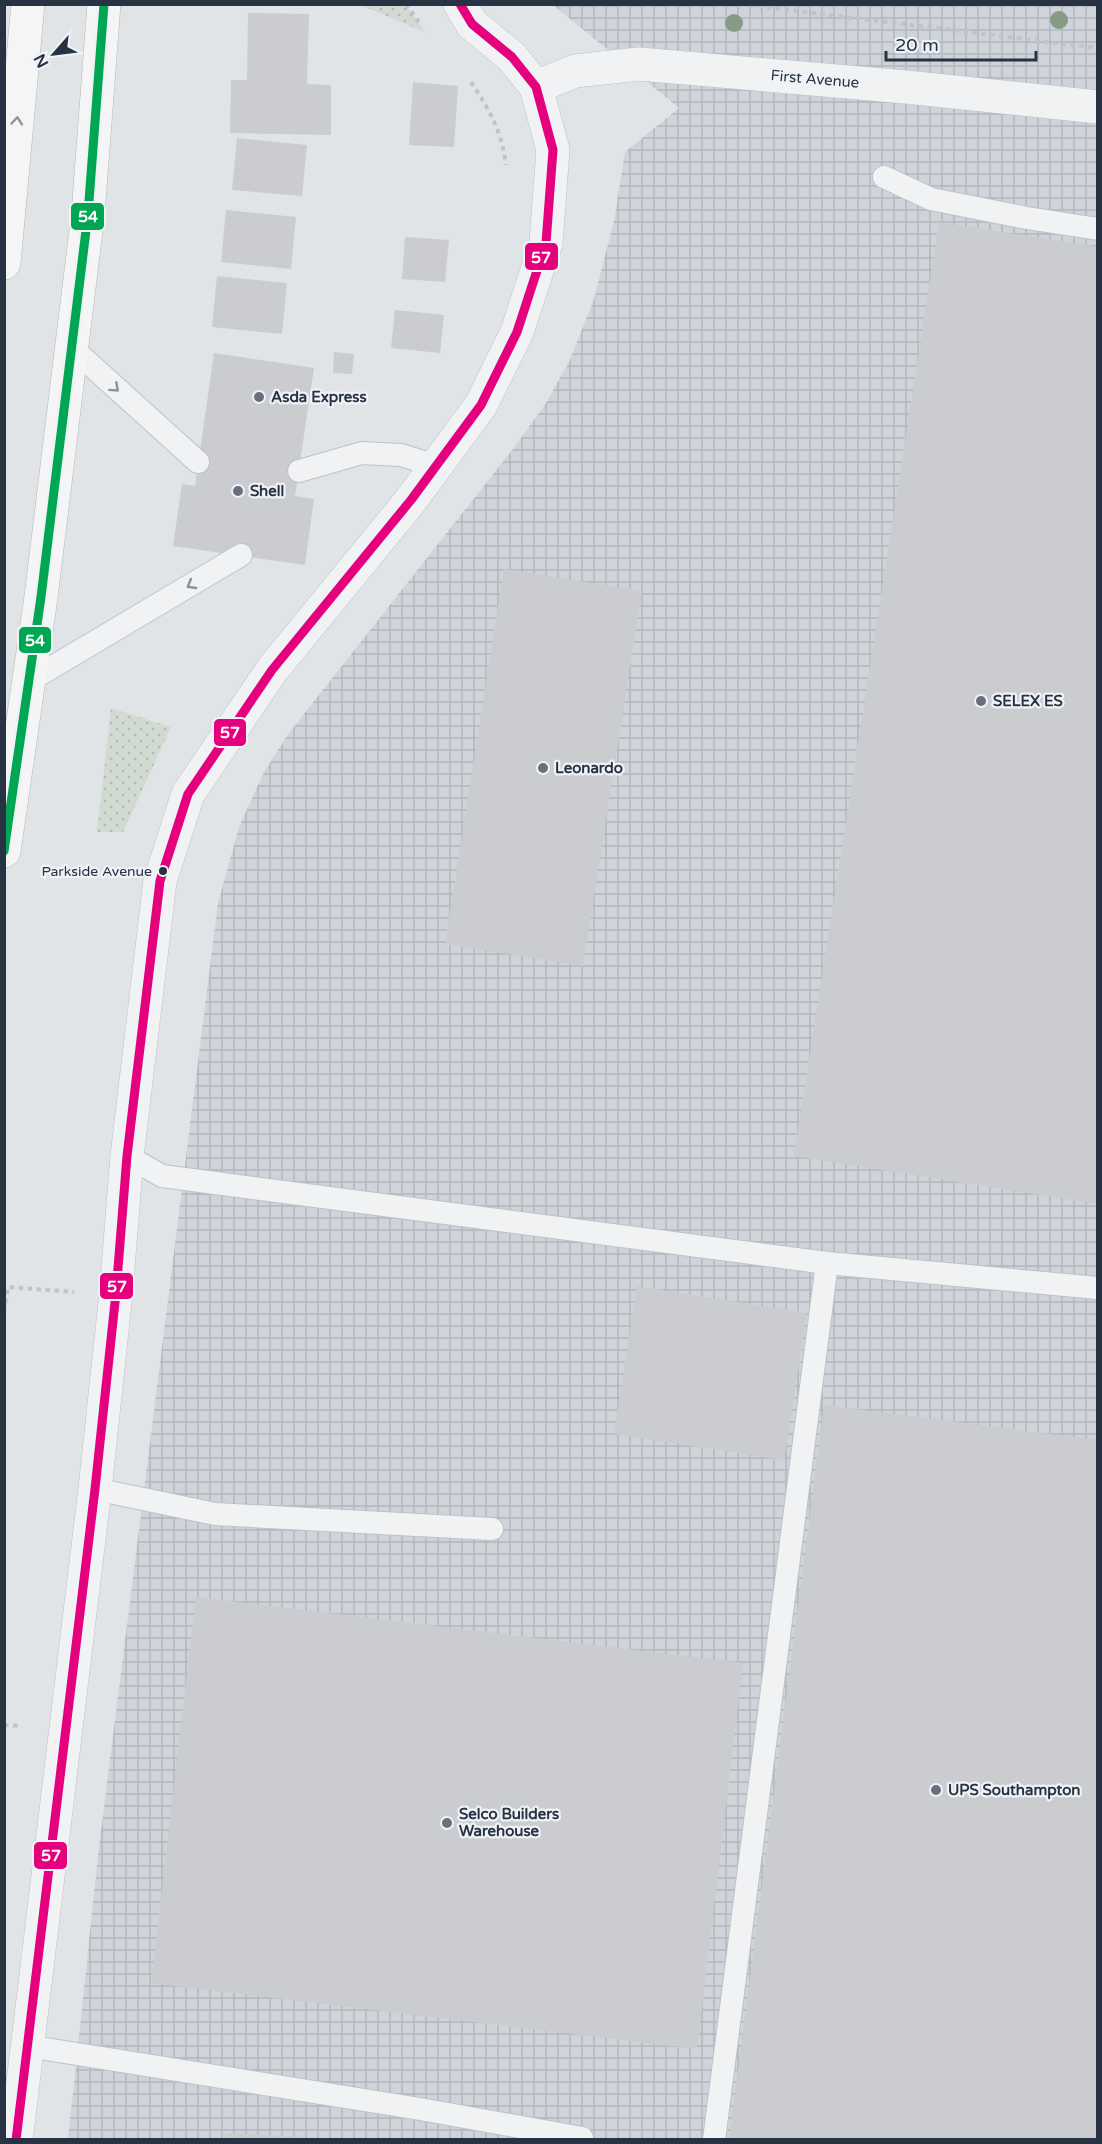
<svg xmlns="http://www.w3.org/2000/svg" width="1102" height="2144" font-family="'Varela Round',sans-serif">
<style>
.industrial{fill:url(#industrial-grid)}
.grass{fill:url(#grass-dots)}
.building{fill:#cacccf}
.lines{fill:none;stroke-linecap:round;stroke-linejoin:round}
.lane-casing{stroke:#bfc2c5;stroke-width:24}
.street-casing{stroke:#bfc2c5;stroke-width:34}
.highway-casing{stroke:#b3b7bc;stroke-width:34}
.path{stroke:#c0c3c7;stroke-width:4;stroke-dasharray:4.5 4.5;stroke-linecap:butt}
.lane{stroke:#f1f2f3;stroke-width:22}
.street{stroke:#f1f2f3;stroke-width:33}
.highway{stroke:#f5f5f6;stroke-width:33}
.bus-1-casing{stroke:#eff2f7;stroke-width:14}
.bus-2-casing{stroke:#eff2f7;stroke-width:14}
.bus-1{stroke:#00a651;stroke-width:9}
.bus-2{stroke:#e5007d;stroke-width:9}
.tree{fill:#879b84}
.oneway{stroke:#8e949c}
.oneway2{stroke:#8c929a}
.poi-dot{fill:#68707c;stroke:#eff2f7;stroke-width:2}
.bus-dot{fill:#273242;stroke:#eff2f7;stroke-width:2}
.labels{text-anchor:middle;stroke-width:4.5;stroke-linejoin:round;paint-order:stroke}
.bus-label{font-size:14px;fill:#273242;stroke:#eff2f7;text-anchor:end}
.street-label{font-size:15px;fill:#273242;stroke:#eff2f7}
.poi-label{font-size:15px;font-weight:bold;fill:#273242;stroke:#eff2f7;text-anchor:start}
.line-badge{stroke:#eff2f7;stroke-width:2}
.badge-label{font-size:16px;text-anchor:middle;font-weight:bold;fill:#fff}
</style>
<defs>
<pattern id="industrial-grid" width="8" height="8" patternUnits="userSpaceOnUse" patternTransform="scale(1.5)"><rect width="8" height="8" fill="#cfd4db"/><path d="M0 4h8M4 0v8" fill="none" stroke="#b2b6bd"/></pattern>
<pattern id="grass-dots" width="8" height="8" patternUnits="userSpaceOnUse" patternTransform="scale(1.5)"><rect width="8" height="8" fill="#d2dbd1"/><path d="M2 2h.1M6 6h.1" fill="none" stroke="#b4bcb5" stroke-width="1.8" stroke-linecap="round"/></pattern>
</defs>
<rect width="100%" height="100%" fill="#e1e4e7"/>
<path class="industrial" d="M553,5h544v2134l-1029,1 31,-293 119,-944 21,-76 25,-55 25,-39 224,-284 33,-46 23,-41 25,-63 20,-78 11,-69 54,-44z"/>
<g class="grass">
<path d="M361,5h45l20,28z"/>
<path d="M111,708l60,19 -48,105h-26z"/>
</g>
<g class="building">
<path d="M248,13l61,1 -2,70 24,1v50l-101,-2 1,-53h16z"/>
<path d="M413,82l45,4 -4,61 -45,-2z"/>
<path d="M237,138l70,7 -5,51 -70,-6z"/>
<path d="M226,210l70,7 -5,52 -70,-7z"/>
<path d="M939,222l159,25v957l-304,-48z"/>
<path d="M405,237l44,3 -4,42 -43,-3z"/>
<path d="M217,276l70,7 -5,51 -70,-7z"/>
<path d="M395,310l49,5 -4,38 -49,-5z"/>
<path d="M334,352l20,2 -2,20 -19,-1z"/>
<path d="M214,353l100,15 -19,128 19,3 -9,66 -132,-19 9,-62 13,2z"/>
<path d="M504,569l138,22 -59,375 -138,-22z"/>
<path d="M637,1286l170,27 -23,147 -170,-26z"/>
<path d="M824,1405l274,35v700h-369z"/>
<path d="M196,1597l547,66 -46,386 -546,-66z"/>
<path d="M226,2133l76,4v3h-77z"/>
</g>
<g class="lines">
<g class="lane-casing">
<g id="lane">
<path d="M884,177l47,22 96,19 71,11"/>
<path d="M72,348l126,114"/>
<path d="M299,471l63,-18 39,2 35,11"/>
<path d="M29,681l212,-126"/>
<path d="M127,1156l35,20 665,87 271,25"/>
<path d="M95,1489l120,25 277,15"/>
<path d="M27,2046l393,63 162,29"/>
<path d="M714,2140l113,-877"/>
</g>
</g>
<g class="street-casing">
<g id="street">
<path d="M536,87l39,-16 64,-7 267,23 192,20"/>
<path d="M16,2140l79,-651 21,-196 11,-137 33,-275 28,-87 84,-124 139,-170 70,-95 36,-73 29,-89 7,-93 -17,-63 -24,-30 -40,-33 -12,-20"/>
</g>
</g>
<g class="highway-casing">
<g id="highway">
<path d="M4,263l24,-259"/>
<path d="M4,851l37,-254 47,-383 16,-210"/>
</g>
</g>
<g class="path">
<path d="M406,4l13,18"/>
<path d="M740,4l358,44"/>
<path d="M471,82c19,29 30,47 35,83"/>
<path d="M4,1312l4,-25 66,5"/>
<path d="M4,1725l18,1"/>
</g>
<use href="#lane" class="lane"/>
<use href="#street" class="street"/>
<use href="#highway" class="highway"/>
<g class="bus-1-casing">
<path id="bus-1" d="M4,851l37,-254 47,-383 16,-210"/>
</g>
<g class="bus-2-casing">
<path id="bus-2" d="M16,2140l79,-651 21,-196 11,-137 33,-275 28,-87 84,-124 139,-170 70,-95 36,-73 29,-89 7,-93 -17,-63 -24,-30 -40,-33 -12,-20"/>
</g>
<use href="#bus-1" class="bus-1"/>
<use href="#bus-2" class="bus-2"/>
</g>
<g class="tree">
<circle cx="1059" cy="20" r="9"/>
<circle cx="734" cy="23" r="9"/>
</g>
<defs><path id="oneway-chevron" d="M-2-3.5L2.5 0L-2 3.5" fill="none" stroke-width="1.6" stroke-linecap="round" stroke-linejoin="round" transform="scale(1.5)"/></defs>
<use class="oneway" href="#oneway-chevron" transform="translate(17 121) rotate(-85)"/>
<g class="oneway2">
<use href="#oneway-chevron" transform="translate(115 388) rotate(42)"/>
<use href="#oneway-chevron" transform="translate(191 585) rotate(149)"/>
</g>
<g class="poi-dot">
<circle cx="259" cy="397" r="6"/>
<circle cx="238" cy="491" r="6"/>
<circle cx="981" cy="701" r="6"/>
<circle cx="543" cy="768" r="6"/>
<circle cx="936" cy="1790" r="6"/>
<circle cx="447" cy="1823" r="6"/>
</g>
<circle class="bus-dot" cx="163" cy="871" r="5"/>
<g class="labels">
<g class="bus-label">
<text x="152" y="876">Parkside Avenue</text>
</g>
<g class="street-label">
<text transform="translate(815 79) rotate(5)" y="5">First Avenue</text>
</g>
<g class="poi-label">
<text x="271" y="402">Asda Express</text>
<text x="250" y="496">Shell</text>
<text x="993" y="706">SELEX ES</text>
<text x="555" y="773">Leonardo</text>
<text x="948" y="1795">UPS Southampton</text>
<text x="459" y="1819">Selco Builders<tspan x="459" dy="17">Warehouse</tspan></text>
</g>
</g>
<g class="line-badge">
<rect x="70" y="202" width="35" height="29" rx="6" fill="#00a651"/>
<rect x="524" y="242" width="35" height="29" rx="6" fill="#e5007d"/>
<rect x="18" y="626" width="34" height="28" rx="6" fill="#00a651"/>
<rect x="213" y="718" width="34" height="29" rx="6" fill="#e5007d"/>
<rect x="99" y="1272" width="35" height="28" rx="6" fill="#e5007d"/>
<rect x="33" y="1841" width="35" height="29" rx="6" fill="#e5007d"/>
</g>
<g class="badge-label">
<text x="88" y="222">54</text>
<text x="541" y="263">57</text>
<text x="35" y="646">54</text>
<text x="230" y="738">57</text>
<text x="117" y="1292">57</text>
<text x="51" y="1861">57</text>
</g>
<rect width="1102" height="2144" fill="none" stroke="#273242" stroke-width="12"/>
<g transform="translate(54 54) rotate(242)" stroke="#eff2f7" stroke-width="4.5" paint-order="stroke">
<path d="M0-4.5L10 22L0 15L-10 22Z" fill="#273242"/>
<text y="-9" font-size="16" font-weight="bold" text-anchor="middle" fill="#273242">N</text>
</g>
<path d="M886 51v9h150v-9" fill="none" stroke="#273242" stroke-width="3"/>
<text x="895" y="51" font-size="18" fill="#273242" stroke="#eff2f7" stroke-width="4.5" paint-order="stroke">20 m</text>
</svg>
